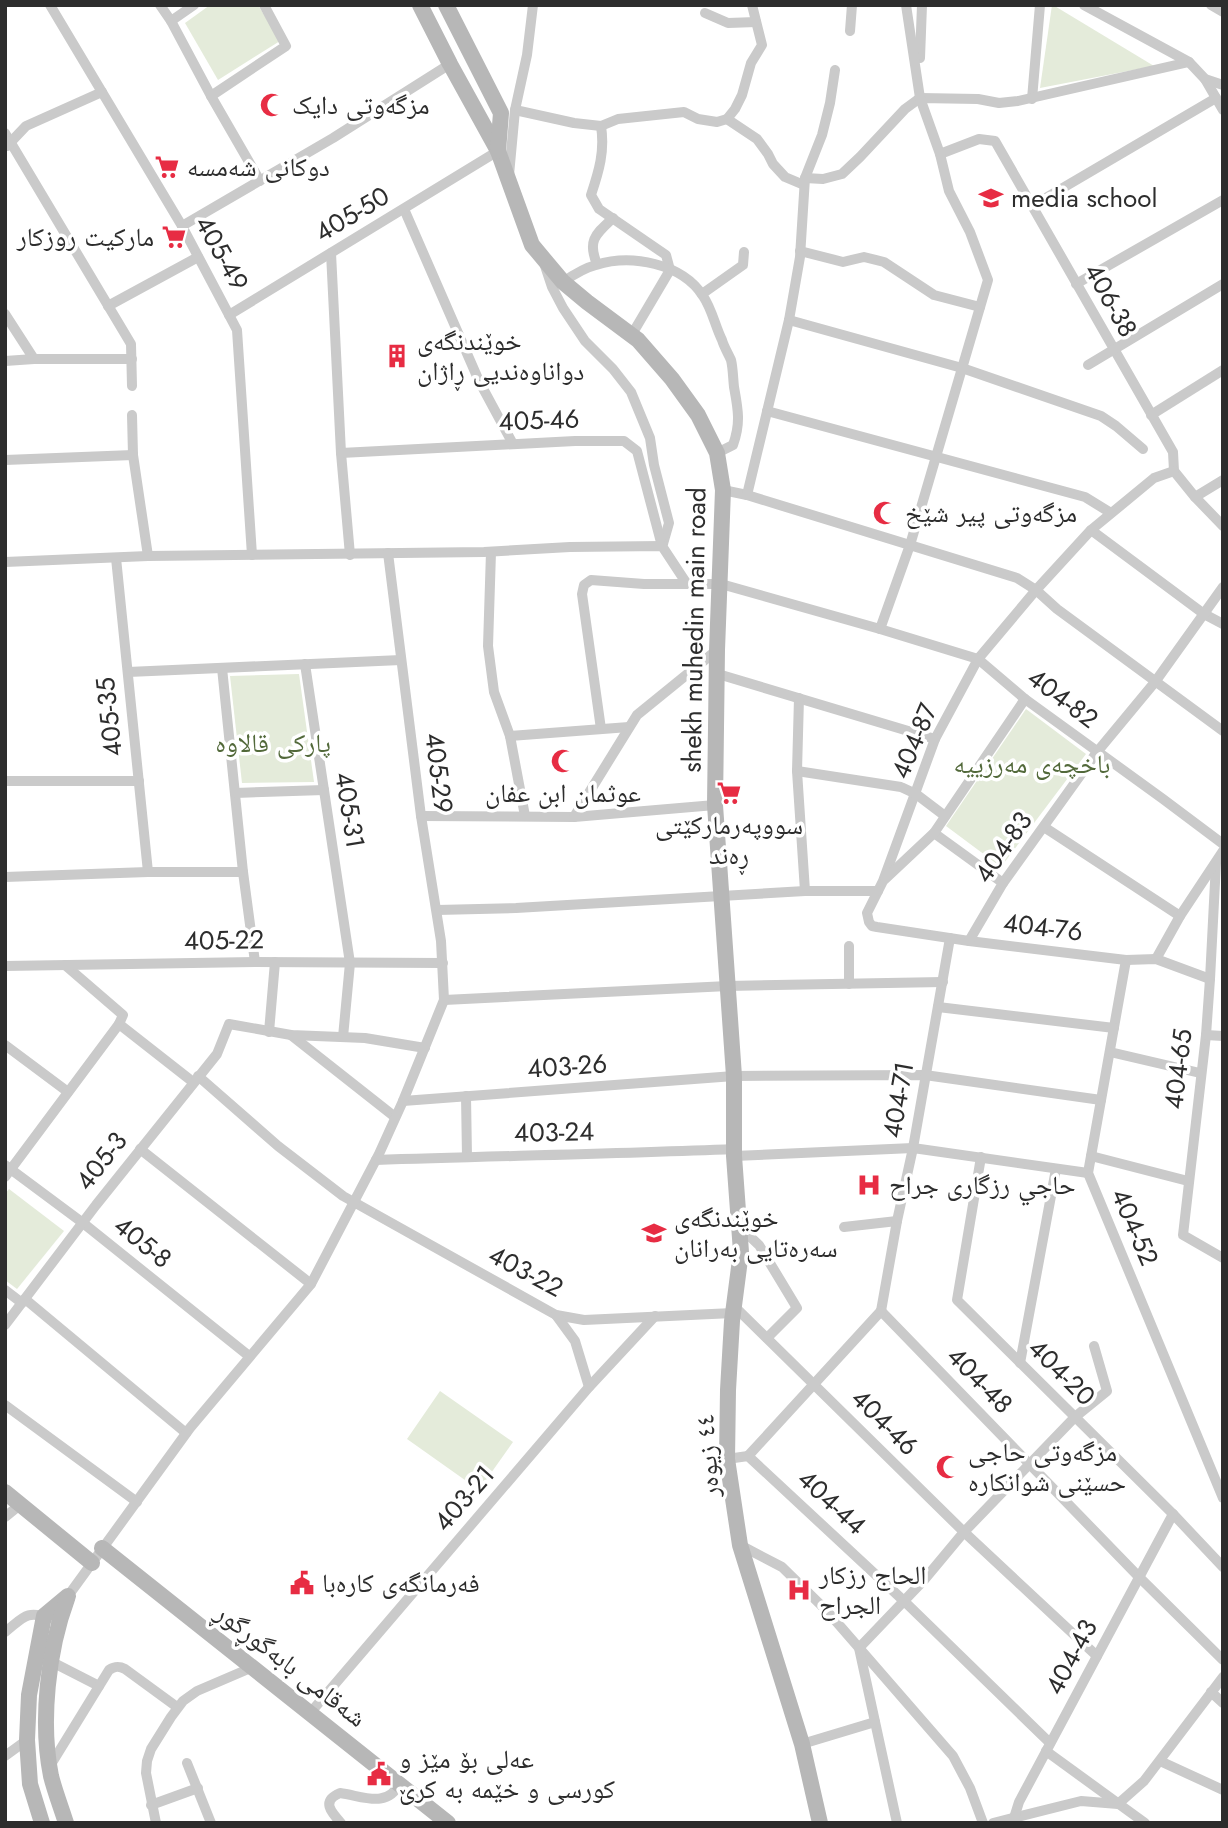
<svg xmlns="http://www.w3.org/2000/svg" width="1228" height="1828" font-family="Jost,'Noto Naskh Arabic',sans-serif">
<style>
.green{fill:#e4ebda}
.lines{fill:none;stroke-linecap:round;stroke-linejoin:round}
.street{stroke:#cacaca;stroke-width:10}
.secondary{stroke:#b7b7b7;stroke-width:16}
.labels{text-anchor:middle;stroke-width:7;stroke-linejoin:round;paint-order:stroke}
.poi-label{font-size:26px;fill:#2d2d2d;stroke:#fff;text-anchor:start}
.street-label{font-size:26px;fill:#2d2d2d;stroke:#fff}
.park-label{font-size:26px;fill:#52693a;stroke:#fff}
</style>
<rect width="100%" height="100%" fill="#fff"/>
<g class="green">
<path d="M210,5h48l22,36 -62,39 -33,-57z"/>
<path d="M1052,5h1l101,61 -114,22z"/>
<path d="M299,674l15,108 -72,1 -12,-107z"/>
<path d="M1026,709l60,45 -85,113 -55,-41z"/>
<path d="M9,1189l55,42 -47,58 -12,-9v-86z"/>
<path d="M440,1391l73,51 -34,48 -72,-51z"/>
</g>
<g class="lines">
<g class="street">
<path d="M50,5l132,221 55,104 15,225"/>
<path d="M160,5l11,16 40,75 49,85"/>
<path d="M1084,5l105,57 16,17 18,6"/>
<path d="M1211,5l12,7"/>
<path d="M705,13l23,10 28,-1"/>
<path d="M171,21l23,-16"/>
<path d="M850,31l2,-26"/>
<path d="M920,58l2,-53"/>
<path d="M1205,79l18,31"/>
<path d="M211,96l75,-50 -22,-41"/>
<path d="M1032,99l8,-94"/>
<path d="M515,110l59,13 27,3 17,-7 66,-7 14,7 19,3 10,-3 8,-10 7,-14 9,-32 11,-18 -10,-40"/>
<path d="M727,119l30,20 11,15 5,10 12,13 19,8"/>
<path d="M601,126c4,25 -2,45 -10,69l8,14 67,46 4,15 -39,66"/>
<path d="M5,133l126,211 1,42"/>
<path d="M7,146l19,-20 76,-34"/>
<path d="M940,154l39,-15 16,2 178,311 1,19 21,26 28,29"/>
<path d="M509,175l6,-65 12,-55 6,-50"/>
<path d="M805,178l18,1 19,-5 18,-17 45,-48 15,-11 58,1 21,4 19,-2 171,-39"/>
<path d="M1032,206l184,-108"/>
<path d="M404,209l75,172 34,63"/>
<path d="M182,226l151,-88 117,-74"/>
<path d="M800,251l43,11 21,-5 20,5 50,33 46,12"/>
<path d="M331,253l10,200 9,102"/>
<path d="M597,264c-10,-24 -1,-30 16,-46"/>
<path d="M545,266l7,21 11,21 22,33 28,28 18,23 19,46 4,27 15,58 -6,21"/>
<path d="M563,282c10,-7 21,-14 33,-17 35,-11 86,-2 107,31 9,13 12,30 19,44 2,7 6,13 9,20 2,8 2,18 3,27 4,22 7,36 -1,58l-16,8"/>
<path d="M1076,284l147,-84"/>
<path d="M702,294l41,-29 1,-13"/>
<path d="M108,306l90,-49"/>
<path d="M5,314l29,45"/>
<path d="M229,315l269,-164"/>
<path d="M789,320l173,48 139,48 15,10 27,23"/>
<path d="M5,361l29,-2h98"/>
<path d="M1088,365l135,-81"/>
<path d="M767,411l318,86 26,16"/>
<path d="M132,415l1,40 15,101"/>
<path d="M1151,415l72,-45"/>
<path d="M341,453l234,-12h49l13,10 25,95"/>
<path d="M5,460l128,-5"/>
<path d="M1174,471l-20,7 -63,52 -55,60 -58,69 -43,80 -52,142 -16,32 2,9 3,4 5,1 92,14 157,19 30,-1 54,20"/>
<path d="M723,490l24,5 270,83 19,12 21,19 166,122"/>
<path d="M747,495l42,-175 11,-63 5,-79 17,-43 8,-32 5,-33"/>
<path d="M1195,497l28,-17"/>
<path d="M1091,530l113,84 19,10"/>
<path d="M491,552l-3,94 6,46 16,44 15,80"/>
<path d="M116,558l32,314"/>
<path d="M5,562l143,-6 336,-4 86,-5 92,-1 25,38h34l159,45 98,30 47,40 138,100 60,45"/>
<path d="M880,629l30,-84 78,-265 -18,-48 -21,-41 -9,-37 -20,-56 -14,-93"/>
<path d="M305,664l45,299 -7,74"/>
<path d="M222,668l21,204 12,90"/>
<path d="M128,672l273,-12"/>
<path d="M718,674l217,65"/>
<path d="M799,698l-2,73 8,120"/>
<path d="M601,729l-19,-135 2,-9 7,-5 53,4h43"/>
<path d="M510,736l119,-9"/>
<path d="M797,771l104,16 15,7 29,22"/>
<path d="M5,781h134"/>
<path d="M235,793l89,-3"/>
<path d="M421,816l153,1 141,-12"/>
<path d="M574,817l63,-102 80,-65"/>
<path d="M1044,827l136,89"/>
<path d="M934,833l69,50"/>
<path d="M1216,863l-6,116 -4,56 -23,200 40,23"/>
<path d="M5,877l143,-5h95"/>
<path d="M885,879l49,-46 91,-134"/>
<path d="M437,910l79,-2 289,-17h73"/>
<path d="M969,941l34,-58 94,-131 58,-70 68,-95"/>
<path d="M849,946v38"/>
<path d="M1156,959l24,-43 43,-65"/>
<path d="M1126,960l-38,213 135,325"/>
<path d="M65,965l58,50 -4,9 74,58"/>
<path d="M5,966l250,-4 188,1"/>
<path d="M444,1000l284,-14 215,-4"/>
<path d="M938,1007l176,21"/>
<path d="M269,1032l6,-70"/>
<path d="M291,1035l104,82"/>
<path d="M1206,1035l17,1"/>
<path d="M5,1045l63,47"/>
<path d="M1110,1052l90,21"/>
<path d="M198,1076l80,70 65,50 213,119 28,5 149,-7"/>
<path d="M466,1096l1,61"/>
<path d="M403,1101l331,-25 191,-1 176,25"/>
<path d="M140,1149l171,135"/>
<path d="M734,1156l179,-8 175,25"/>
<path d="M1091,1156l97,25"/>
<path d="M981,1157l-24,143 216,214 50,53"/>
<path d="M376,1160c119,-4 238,-6 358,-11"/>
<path d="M5,1165l78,58 166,133"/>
<path d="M5,1177l114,-153"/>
<path d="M739,1226l20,19 38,63 -30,30"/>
<path d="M844,1227l53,-6"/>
<path d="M5,1290l17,13"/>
<path d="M25,1299l161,134"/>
<path d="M734,1306l230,226 133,124"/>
<path d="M881,1311l258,266 84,83"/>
<path d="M881,1311l16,-90 16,-73 37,-210"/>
<path d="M556,1315l19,26 14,46"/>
<path d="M5,1325l91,-120 121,-151 12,-30 62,11 74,3 60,10"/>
<path d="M1020,1363l36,-194"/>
<path d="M5,1405l132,97"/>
<path d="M748,1456l133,-145"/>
<path d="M727,1459l21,-3 156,145 146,142"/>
<path d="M5,1517l16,-13"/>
<path d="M740,1545l42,22 45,44 126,145 17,32 13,35"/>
<path d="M68,1596l122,-168 121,-144 68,-130 24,-53 41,-101 -3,-59 -20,-125 -33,-263"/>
<path d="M5,1632c19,-15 21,-22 45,-14"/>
<path d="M52,1662l47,24"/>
<path d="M1211,1692l12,11"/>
<path d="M311,1712l278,-325 66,-71"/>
<path d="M802,1744l73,-22"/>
<path d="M1046,1751l99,72"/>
<path d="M5,1756l22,-16"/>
<path d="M1160,1761l63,29"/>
<path d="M187,1763l24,60"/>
<path d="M50,1766l59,-96c6,-4 10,-4 16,-1l52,38"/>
<path d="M151,1805l47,-17"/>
<path d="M156,1823l-10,-50 1,-12 4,-12 20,-32 12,-16 14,-10 56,-24"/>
<path d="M341,1823c-10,-11 -20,-22 -1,-30 23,3 47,16 60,-10"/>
<path d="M897,1823l-38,-175 65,-68 40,-48 111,-115 32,-26 -13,-45"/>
<path d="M993,1823l88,-22 37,3 26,-23 79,-104"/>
<path d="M1014,1823v-5l5,-16 154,-288"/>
</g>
<g class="secondary">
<path d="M420,5l30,59 48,87 34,94 31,37 24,20 51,38 34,39 26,36 19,38 6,37 -6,160 -2,155 19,271v80l7,96 -9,69 -4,69 -1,69 13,86 62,199 18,79"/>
<path d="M446,5l55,108 -3,38"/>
<path d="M5,1492l87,71"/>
<path d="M102,1548l346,275"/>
<path d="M42,1823l-12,-39 -3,-44 2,-45 15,-79 24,-20"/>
<path d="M66,1823c-5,-16 -11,-31 -15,-47 -11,-54 -3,-126 16,-177"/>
</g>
</g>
<defs>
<g id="mosque-bare" transform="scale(1.89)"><path d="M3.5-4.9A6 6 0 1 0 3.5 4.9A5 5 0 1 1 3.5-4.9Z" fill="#e72c43" stroke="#fff" stroke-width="2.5" paint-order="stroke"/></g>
<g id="supermarket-bare" transform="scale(1.89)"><path d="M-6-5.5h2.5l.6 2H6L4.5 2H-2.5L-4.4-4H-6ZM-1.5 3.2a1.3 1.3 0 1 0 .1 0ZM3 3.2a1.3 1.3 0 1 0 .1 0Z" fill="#e72c43" stroke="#fff" stroke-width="2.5" paint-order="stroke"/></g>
<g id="school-bare" transform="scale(1.89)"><path d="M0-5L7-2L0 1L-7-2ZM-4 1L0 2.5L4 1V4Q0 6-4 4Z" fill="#e72c43" stroke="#fff" stroke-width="2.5" paint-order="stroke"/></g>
<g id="building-bare" transform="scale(1.89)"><path d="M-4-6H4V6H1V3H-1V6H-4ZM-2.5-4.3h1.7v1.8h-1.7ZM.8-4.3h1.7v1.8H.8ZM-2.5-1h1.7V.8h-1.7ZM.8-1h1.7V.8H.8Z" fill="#e72c43" stroke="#fff" stroke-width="2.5" paint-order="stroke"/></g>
<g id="hospital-bare" transform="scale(1.89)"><path d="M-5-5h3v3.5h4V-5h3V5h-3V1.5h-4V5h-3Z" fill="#e72c43" stroke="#fff" stroke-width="2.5" paint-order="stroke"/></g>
<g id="civic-bare" transform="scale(1.89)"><path d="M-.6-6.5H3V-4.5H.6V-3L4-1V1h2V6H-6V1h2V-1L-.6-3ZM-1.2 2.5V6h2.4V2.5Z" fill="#e72c43" stroke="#fff" stroke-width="2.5" paint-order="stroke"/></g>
</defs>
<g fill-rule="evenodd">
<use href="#mosque-bare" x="272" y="105"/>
<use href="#supermarket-bare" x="167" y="167"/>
<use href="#school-bare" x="991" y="198"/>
<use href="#supermarket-bare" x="174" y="237"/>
<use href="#building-bare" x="397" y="356"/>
<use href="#mosque-bare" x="885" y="513"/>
<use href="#mosque-bare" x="563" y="761"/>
<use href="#supermarket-bare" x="729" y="793"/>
<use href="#hospital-bare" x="869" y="1185"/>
<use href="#school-bare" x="654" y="1233"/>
<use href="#mosque-bare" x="948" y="1467"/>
<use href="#civic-bare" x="302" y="1583"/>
<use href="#hospital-bare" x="799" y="1590"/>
<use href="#civic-bare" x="379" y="1774"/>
</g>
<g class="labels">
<g class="poi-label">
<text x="292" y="114">مزگەوتی دایک</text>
<text x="187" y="176">دوکانی شەمسە</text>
<text x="1011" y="207">media school</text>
<text x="154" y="246" text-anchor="end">ماركيت روزكار</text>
<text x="417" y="350">خوێندنگەی<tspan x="417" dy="30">دواناوەندیی ڕاژان</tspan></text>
<text x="905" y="522">مزگەوتی پیر شێخ</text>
<text x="563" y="802" text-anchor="middle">عوثمان ابن عفان</text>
<text x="729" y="834" text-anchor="middle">سووپەرمارکێتی<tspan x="729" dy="30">ڕەند</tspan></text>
<text x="889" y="1194">حاجي رزگارى جراح</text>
<text x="674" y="1227">خوێندنگەی<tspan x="674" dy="30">سەرەتایی بەرانان</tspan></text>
<text x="968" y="1461">مزگەوتی حاجی<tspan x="968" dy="30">حسێنی شوانکارە</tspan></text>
<text x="819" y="1584">الحاج رزكار<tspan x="819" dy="30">الجراح</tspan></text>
<text x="322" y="1592">فەرمانگەی کارەبا</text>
<text x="399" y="1768">عەلی بۆ مێز و<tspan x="399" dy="30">کورسی و خێمە بە کرێ</tspan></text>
</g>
<g class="street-label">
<text transform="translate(352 214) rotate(-31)" y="9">405-50</text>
<text transform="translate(222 253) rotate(61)" y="9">405-49</text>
<text transform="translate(1111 300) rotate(61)" y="9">406-38</text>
<text transform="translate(539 420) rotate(-2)" y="9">405-46</text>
<text transform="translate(694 630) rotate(-89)" y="9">shekh muhedin main road</text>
<text transform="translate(1063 698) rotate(37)" y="9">404-82</text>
<text transform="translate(109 717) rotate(-96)" y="9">405-35</text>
<text transform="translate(914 741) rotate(-67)" y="9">404-87</text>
<text transform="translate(439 773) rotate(83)" y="9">405-29</text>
<text transform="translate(350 810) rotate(81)" y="9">405-31</text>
<text transform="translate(1003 847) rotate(-55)" y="9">404-83</text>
<text transform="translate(1043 927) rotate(7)" y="9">404-76</text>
<text transform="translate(224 940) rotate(-1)" y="9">405-22</text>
<text transform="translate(567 1066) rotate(-4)" y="9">403-26</text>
<text transform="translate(1178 1069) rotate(-83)" y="9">404-65</text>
<text transform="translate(898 1100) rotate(-80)" y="9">404-71</text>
<text transform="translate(554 1132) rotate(-1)" y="9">403-24</text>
<text transform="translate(101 1161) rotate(-52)" y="9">405-3</text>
<text transform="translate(1135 1227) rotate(67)" y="9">404-52</text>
<text transform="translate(143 1242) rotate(39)" y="9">405-8</text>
<text transform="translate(526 1271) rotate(28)" y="9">403-22</text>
<text transform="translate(1062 1372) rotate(45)" y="9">404-20</text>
<text transform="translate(980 1380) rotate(46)" y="9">404-48</text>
<text transform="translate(885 1422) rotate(45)" y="9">404-46</text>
<text transform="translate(707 1456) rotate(-94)" y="9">٤٤ زیوەر</text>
<text transform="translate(464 1498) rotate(-49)" y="9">403-21</text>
<text transform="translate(832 1502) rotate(43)" y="9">404-44</text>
<text transform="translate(1071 1657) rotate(-62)" y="9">404-43</text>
<text transform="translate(291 1665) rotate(38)" y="9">شەقامی بابەگوڕگوڕ</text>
</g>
<g class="park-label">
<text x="273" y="752">پارکی قالاوە</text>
<text x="1032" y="773">باخچەی مەرزییە</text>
</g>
</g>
<rect width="1228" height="1828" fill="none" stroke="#2d2d2d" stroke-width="14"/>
</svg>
